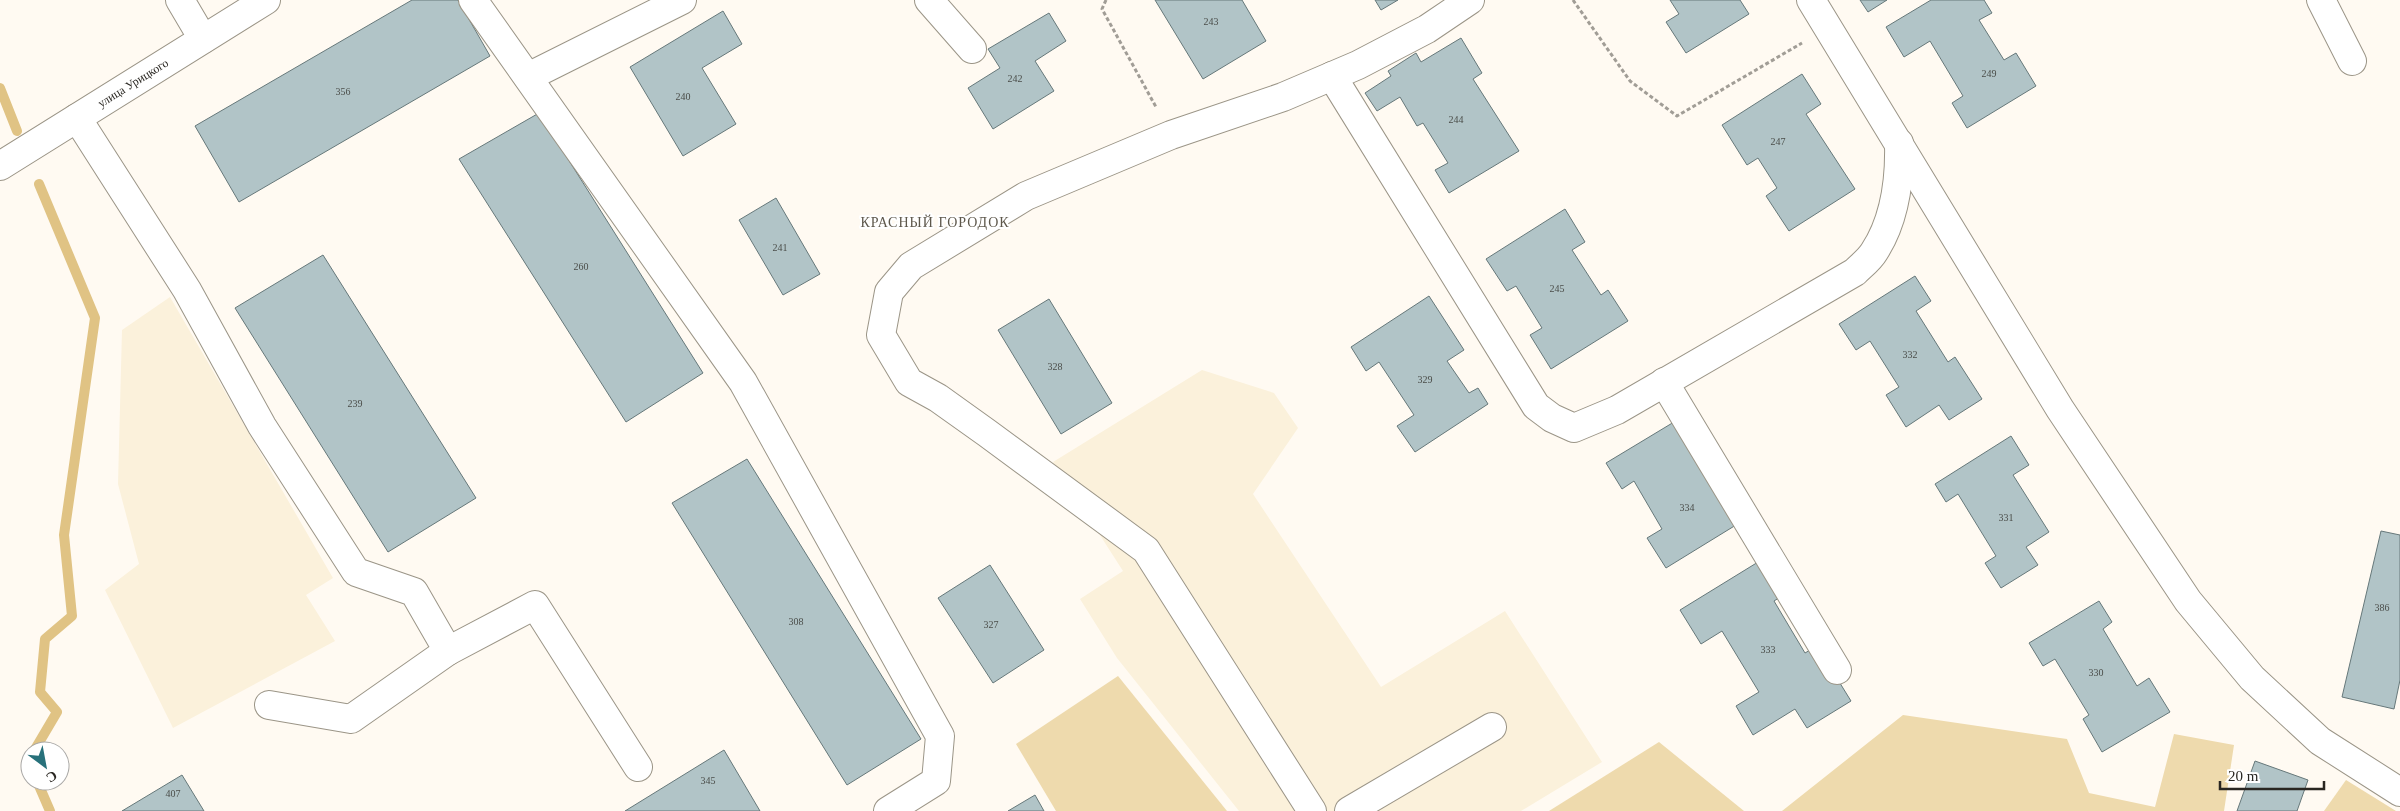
<svg xmlns="http://www.w3.org/2000/svg" width="2400" height="811" font-family="'Times New Roman',serif">
<style>
.built{fill:#fbf1db}
.green{fill:#eedaad}
.lines{fill:none;stroke-linecap:round;stroke-linejoin:round}
.stream{stroke:#e0c384;stroke-width:10}
.building{fill:#b1c4c7;stroke:#66787a}
.minor-casing{stroke:#9b9587;stroke-width:30}
.path{stroke:#a19d96;stroke-width:3;stroke-dasharray:4 2.5;stroke-linecap:butt}
.minor{stroke:#fff;stroke-width:28}
.labels{text-anchor:middle;stroke-width:4;stroke-linejoin:round;paint-order:stroke}
.number-label{font-size:10px;fill:#4b4e4a}
.street-label{font-size:12px;fill:#292621;stroke:#fff}
.neighbourhood-label{font-size:14px;letter-spacing:1px;fill:#5d574b;stroke:#fff}
</style>
<rect width="100%" height="100%" fill="#fffaf2"/>
<g class="built">
<path d="M170,297l163,281 -27,17 29,46 -162,87 -68,-138 34,-26 -21,-80 4,-154z"/>
<path d="M1202,370l72,23 24,35 -45,66 128,193 124,-76 97,151 -81,49h-282l-122,-153 -37,-59 43,-28 -70,-109z"/>
</g>
<g class="green">
<path d="M1118,676l109,135h-171l-40,-67z"/>
<path d="M1903,715l164,24 22,54 66,14 19,-73 60,11 -10,66h-442z"/>
<path d="M1659,742l85,69h-195z"/>
<path d="M2346,780l50,31h-72z"/>
</g>
<g class="lines">
<g class="stream">
<path d="M0,88l17,43"/>
<path d="M34,751l23,-39 -17,-20 5,-53 27,-23 -8,-81 31,-217 -56,-134"/>
<path d="M30,758l-2,4 2,5"/>
<path d="M37,781l13,30"/>
</g>
</g>
<g class="building">
<path d="M412,0h46l32,56 -251,146 -44,-76z"/>
<path d="M1155,0h87l24,41 -63,38z"/>
<path d="M1375,0h23l-17,10z"/>
<path d="M1670,0h70l9,14 -63,39 -20,-31 13,-8z"/>
<path d="M1860,0h27l-19,12z"/>
<path d="M1931,0h53l8,13 -13,7 25,40 12,-7 20,33 -69,42 -15,-25 11,-7 -33,-55 -26,16 -18,-30z"/>
<path d="M723,11l19,33 -40,24 34,56 -53,32 -53,-89z"/>
<path d="M1049,13l17,28 -31,20 19,30 -61,38 -25,-41 32,-20 -12,-19z"/>
<path d="M1461,38l21,35 -9,6 46,72 -70,42 -14,-23 13,-7 -25,-40 -6,3 -17,-29 -23,14 -12,-18 26,-17 -3,-5 28,-18 5,9z"/>
<path d="M1802,74l19,30 -15,10 49,75 -66,42 -23,-35 11,-8 -19,-30 -11,7 -25,-40z"/>
<path d="M539,113l164,260 -77,49 -167,-263z"/>
<path d="M776,198l44,76 -37,21 -44,-75z"/>
<path d="M1565,209l20,33 -13,8 29,45 7,-5 20,31 -77,48 -21,-34 12,-7 -26,-42 -9,5 -21,-32z"/>
<path d="M323,255l153,243 -88,54 -153,-244z"/>
<path d="M1915,276l16,25 -15,10 32,51 7,-5 27,42 -33,21 -10,-15 -33,22 -20,-32 13,-8 -29,-46 -14,9 -17,-26z"/>
<path d="M1429,296l35,54 -17,11 22,32 9,-5 10,16 -73,48 -18,-26 17,-11 -35,-53 -13,9 -15,-24z"/>
<path d="M1049,299l63,104 -51,31 -63,-104z"/>
<path d="M1674,422l62,103 -70,43 -19,-30 15,-9 -28,-48 -12,8 -16,-26z"/>
<path d="M2011,436l18,29 -16,10 36,57 -23,15 12,18 -37,23 -16,-25 11,-7 -38,-62 -12,8 -11,-18z"/>
<path d="M747,459l174,280 -74,46 -175,-282z"/>
<path d="M2381,531l19,4v145l-6,29 -52,-12z"/>
<path d="M1763,559l22,35 -11,7 31,52 12,-7 34,55 -44,27 -12,-19 -42,26 -17,-29 23,-14 -37,-61 -21,13 -21,-34z"/>
<path d="M990,565l54,85 -51,33 -55,-85z"/>
<path d="M2099,601l13,21 -9,7 34,57 12,-8 21,34 -68,40 -19,-33 6,-4 -34,-56 -12,7 -14,-23z"/>
<path d="M724,750l36,61h-135z"/>
<path d="M2255,761l53,19 -11,31h-60z"/>
<path d="M182,775l22,36h-82z"/>
<path d="M1035,795l9,16h-36z"/>
</g>
<g class="lines">
<g class="minor-casing">
<g id="minor">
<path d="M180,0l23,39"/>
<path d="M473,0l270,382 197,354 -4,45 -48,30"/>
<path d="M929,0l43,49"/>
<path d="M1811,0l249,409 128,192 64,77 68,63 80,51"/>
<path d="M2321,0l31,61"/>
<path d="M1332,76l204,330 16,12 22,10 43,-18 238,-138c6,-6 15,-13 19,-20 21,-32 26,-71 25,-109"/>
<path d="M528,77l154,-77"/>
<path d="M77,118l110,172 75,136 94,146 58,20 34,59 -97,68 -82,-14"/>
<path d="M0,166l266,-166"/>
<path d="M1664,382l173,288"/>
<path d="M448,651l87,-46 103,162"/>
<path d="M1312,811l-166,-261 -159,-117 -49,-35 -29,-16 -28,-47 8,-43 22,-26 115,-70 145,-61 112,-38 75,-32 69,-36 43,-29"/>
<path d="M1349,811l143,-84"/>
</g>
</g>
<g class="path">
<path d="M1106,0l-4,9 54,98"/>
<path d="M1573,0l57,81 47,35 125,-73"/>
</g>
<use href="#minor" class="minor"/>
</g>
<g class="labels">
<g class="number-label">
<text x="1211" y="25">243</text>
<text x="1989" y="77">249</text>
<text x="1015" y="82">242</text>
<text x="343" y="95">356</text>
<text x="683" y="100">240</text>
<text x="1456" y="123">244</text>
<text x="1778" y="145">247</text>
<text x="780" y="251">241</text>
<text x="581" y="270">260</text>
<text x="1557" y="292">245</text>
<text x="1910" y="358">332</text>
<text x="1055" y="370">328</text>
<text x="1425" y="383">329</text>
<text x="355" y="407">239</text>
<text x="1687" y="511">334</text>
<text x="2006" y="521">331</text>
<text x="2382" y="611">386</text>
<text x="796" y="625">308</text>
<text x="991" y="628">327</text>
<text x="1768" y="653">333</text>
<text x="2096" y="676">330</text>
<text x="708" y="784">345</text>
<text x="173" y="797">407</text>
</g>
<g class="street-label">
<text transform="translate(133 83) rotate(-32)" y="4">улица Урицкого</text>
</g>
<g class="neighbourhood-label">
<text x="935" y="227">КРАСНЫЙ ГОРОДОК</text>
</g>
</g>
<g transform="translate(45 766) rotate(148)"><circle r="24" fill="#ffffff" stroke="#a9a8a6"/>
<path d="M0-4L9 19L0 12L-9 19Z" fill="#28717b"/>
<text y="-8" font-size="14" font-weight="bold" text-anchor="middle" fill="#292621">С</text>
</g>
<path d="M2220 781v8h104v-8" fill="none" stroke="#292621" stroke-width="2.5"/>
<text x="2228" y="781" font-size="15" fill="#292621" stroke="#ffffff" stroke-width="4" paint-order="stroke">20 m</text>
</svg>
